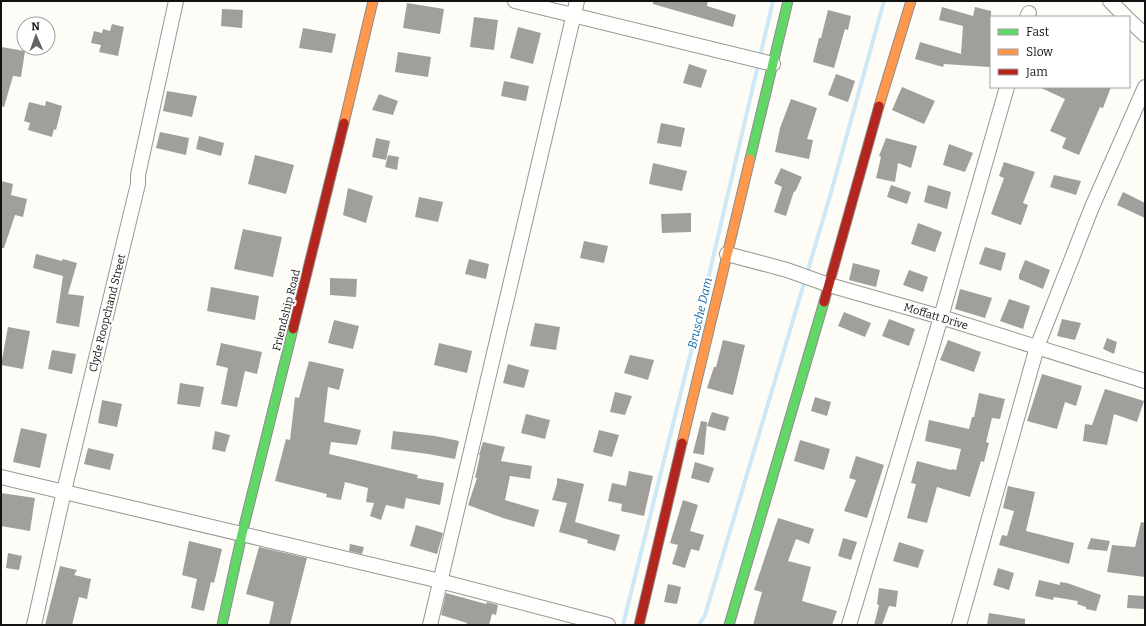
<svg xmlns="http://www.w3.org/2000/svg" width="1146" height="626" font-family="Bitter,serif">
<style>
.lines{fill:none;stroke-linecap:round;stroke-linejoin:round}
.stream{stroke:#cde8f7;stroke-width:4}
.building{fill:#a19f9c}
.street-casing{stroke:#979795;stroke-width:16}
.fast-casing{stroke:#8e8d8b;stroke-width:11}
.slow-casing{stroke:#8e8d8b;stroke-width:11}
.jam-casing{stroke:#8e8d8b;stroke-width:11}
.street{stroke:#fffffe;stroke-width:14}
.fast{stroke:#63d668;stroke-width:9}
.slow{stroke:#ff974d;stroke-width:9}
.jam{stroke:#b3261e;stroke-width:9}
.labels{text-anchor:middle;stroke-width:4;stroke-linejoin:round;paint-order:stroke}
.street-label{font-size:11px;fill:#111;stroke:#fff}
.water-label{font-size:12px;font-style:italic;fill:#1768a6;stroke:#fff}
</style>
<rect width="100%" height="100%" fill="#fdfcf7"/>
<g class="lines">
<g class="stream">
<path d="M623,625l69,-277 81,-347"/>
<path d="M699,625l6,-10 125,-419 54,-195"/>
</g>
</g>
<g class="building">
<path d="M653,1h55l-1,5 29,9 -3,12 -80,-23z"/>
<path d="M407,3l37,6 -4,25 -37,-6z"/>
<path d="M942,7l31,9 2,-9 16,4 -1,56 -46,-3 -1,3 -28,-8 5,-17 41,12 2,-28 -24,-6z"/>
<path d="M222,9l21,1 -1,18 -21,-2z"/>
<path d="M828,10l23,6 -3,14 -3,-1 -11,39 -21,-6 6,-24h2z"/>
<path d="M474,17l24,3 -4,30 -24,-3z"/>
<path d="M112,24l12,3 -6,29 -19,-4 2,-7 -10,-2 3,-12 8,2 1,-4 7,2z"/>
<path d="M518,27l23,6 -8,31 -23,-6z"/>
<path d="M303,28l33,6 -4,19 -33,-5z"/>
<path d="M1,47l24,4 -4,26 -8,-1 -9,31 -3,-1z"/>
<path d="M398,52l33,5 -3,20 -33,-5z"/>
<path d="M689,64l18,6 -6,18 -18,-5z"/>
<path d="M836,74l19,7 -7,21 -20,-7z"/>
<path d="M504,81l25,5 -3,15 -25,-5z"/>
<path d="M902,87l33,14 -11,23 -32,-14z"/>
<path d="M1039,87h72l-8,21 -3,-1 -21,48 -17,-7 4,-10 -16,-7 15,-32z"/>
<path d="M167,91l30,5 -5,21 -29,-6z"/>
<path d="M379,94l19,7 -5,14 -21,-5z"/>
<path d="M791,99l26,9 -10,31 6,1 -4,19 -34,-7 5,-24z"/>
<path d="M46,101l16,5 -6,24 -2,-1 -2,8 -24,-7 2,-7 -6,-2 5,-19 16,4z"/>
<path d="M661,123l24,5 -4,19 -24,-4z"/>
<path d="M160,132l29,6 -3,17 -30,-7z"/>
<path d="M199,136l25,7 -3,13 -25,-7z"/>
<path d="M376,138l14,3 -4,19 -14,-3z"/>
<path d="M886,138l31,8 -6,22 -13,-5 -3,19 -19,-4 5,-21 -2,-1z"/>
<path d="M949,144l24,9 -8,19 -22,-7z"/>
<path d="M255,155l39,10 -8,29 -38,-10z"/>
<path d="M388,155l11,2 -2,13 -12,-3z"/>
<path d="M1004,162l31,10 -12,31 5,2 -7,20 -30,-11 13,-36 -5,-2z"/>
<path d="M653,163l34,8 -5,20 -33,-7z"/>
<path d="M781,168l21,9 -7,15 -1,-1 -8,25 -12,-4 8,-25 -8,-4z"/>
<path d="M1054,175l27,6 -5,14 -26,-8z"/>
<path d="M1,181l12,3 -2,11 16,4 -4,18 -8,-2 -11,33h-3z"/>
<path d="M891,185l20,7 -4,12 -20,-7z"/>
<path d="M928,185l23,7 -4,17 -23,-7z"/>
<path d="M348,188l25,8 -7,27 -23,-8z"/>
<path d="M1123,192l22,11v15l-28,-13z"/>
<path d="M419,197l24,5 -5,20 -23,-5z"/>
<path d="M691,213v19l-29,1 -1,-19z"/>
<path d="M918,223l24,9 -7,20 -24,-8z"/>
<path d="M243,229l39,8 -9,40 -39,-8z"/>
<path d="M584,241l24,5 -4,17 -24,-5z"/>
<path d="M985,247l21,6 -5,18 -22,-7z"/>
<path d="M36,254l26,7 1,-2 14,4 -9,31 16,2 -5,31 -23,-4 7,-47 -30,-8z"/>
<path d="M469,259l20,5 -3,15 -21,-5z"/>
<path d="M1025,260l25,10 -7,19 -24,-10v-4z"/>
<path d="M853,263l27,7 -4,17 -27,-7z"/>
<path d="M909,270l19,7 -5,15 -20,-7z"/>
<path d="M330,278l27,1 -1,18 -26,-2z"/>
<path d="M211,287l48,9 -4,24 -48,-9z"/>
<path d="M960,289l32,9 -7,20 -30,-9z"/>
<path d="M1009,299l21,7 -7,23 -23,-8z"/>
<path d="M844,312l27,11 -6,14 -27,-11z"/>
<path d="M889,319l26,10 -6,17 -27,-10z"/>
<path d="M1062,319l19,4 -6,17 -18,-4z"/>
<path d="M334,320l25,6 -6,23 -25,-6z"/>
<path d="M535,323l25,4 -4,23 -26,-4z"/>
<path d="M8,327l22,4 -7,38 -22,-4z"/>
<path d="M1107,338l10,4 -3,12 -11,-5z"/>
<path d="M723,340l22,5 -12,50 -26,-7 7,-21h2z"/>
<path d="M948,340l33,12 -7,20 -34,-12z"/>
<path d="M221,343l41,9 -5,22 -12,-3 -8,36 -16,-3 7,-36 -12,-3z"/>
<path d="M439,343l33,8 -5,22 -33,-8z"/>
<path d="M52,350l24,4 -4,20 -24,-5z"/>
<path d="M630,355l24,5 -6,20 -24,-7z"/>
<path d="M309,361l35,8 -5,21 -11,-3 -4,35 37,8 -4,15 -26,-3 -2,12 89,21 -1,3 27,5 -4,22 -34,-7 -2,11 -18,-4 -5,15 -11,-4 4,-13 -8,-1 2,-14 -23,-6 -4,18 -15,-3 1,-3 -52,-13 11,-42 4,1 5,-43 4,1z"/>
<path d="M508,364l21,6 -5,18 -21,-5z"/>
<path d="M1042,374l40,12 -6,20 -11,-4 -8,27 -30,-8z"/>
<path d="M180,383l24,4 -4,20 -23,-3z"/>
<path d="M1105,389l39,12 -7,21 -23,-8 -7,31 -24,-4 2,-17 7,1z"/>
<path d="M615,392l17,4 -7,19 -15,-3z"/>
<path d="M979,393l26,6 -5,20 -8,-1 -6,24 3,1 -5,19 -3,-1 -11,36 -33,-10 -10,36 -20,-5 9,-34 -5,-1 6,-22 34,9 1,-1 4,1 5,-21 -36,-8 4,-21 40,9 3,-12h2z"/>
<path d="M815,397l16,5 -4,14 -16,-5z"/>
<path d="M102,400l20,4 -5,23 -19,-4z"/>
<path d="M712,412l17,5 -4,14 -18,-5z"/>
<path d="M526,414l24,6 -5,19 -24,-6z"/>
<path d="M701,421l6,1 -3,33 -11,-2z"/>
<path d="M21,428l26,6 -7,34 -27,-6z"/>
<path d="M599,430l20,5 -7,22 -19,-5z"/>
<path d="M215,431l15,4 -5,17 -13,-3z"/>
<path d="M393,431l42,5 24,5 -4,18 -27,-5 -37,-5z"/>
<path d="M800,440l30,9 -6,21 -30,-9z"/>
<path d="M483,442l22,5 -4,14 31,5 -2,13 -20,-3 -5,24 34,10 -5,17 -31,-9 -35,-13 9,-27h-2l5,-23h-1z"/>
<path d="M88,448l26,6 -4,16 -26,-6z"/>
<path d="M856,456l28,9 -17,53 -23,-7 12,-31 -7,-2z"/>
<path d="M695,462l19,6 -5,15 -18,-5z"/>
<path d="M629,471l24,5 -9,40 -23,-5 1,-7 -14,-3 4,-18 14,3z"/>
<path d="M557,478l27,6 -9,38 45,13 -5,16 -28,-8 1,-3 -29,-8 8,-29 -15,-3 5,-16z"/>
<path d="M1008,486l27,6 -9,39 48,12 -5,21 -70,-19 3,-10 5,1 7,-25 -11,-3z"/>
<path d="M1,493l34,5 -5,33 -29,-5z"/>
<path d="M683,500l15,5 -8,26 14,4 -5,16 -8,-2 -6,19 -13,-4 6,-19 -8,-2z"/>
<path d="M778,518l36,11 -5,15 -13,-5 -8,22 23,6 -9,34 35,10 -5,14h-79l9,-33 -8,-2z"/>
<path d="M1141,522l4,1v54l-38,-5 5,-27 23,2z"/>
<path d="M416,525l27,8 -6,21 -27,-8z"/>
<path d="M843,538l14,4 -6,18 -13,-4z"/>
<path d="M1091,538l19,3 -3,10 -20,-2z"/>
<path d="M189,541l33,8 -8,34 -3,-1 -7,29 -13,-3 6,-29 -15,-4z"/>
<path d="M899,542l25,8 -6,18 -25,-7z"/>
<path d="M350,544l14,3 -2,7 -13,-3z"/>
<path d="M259,547l48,11 -17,67h-21l5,-23 -28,-8z"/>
<path d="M8,553l14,3 -3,14 -13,-2z"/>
<path d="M60,566l17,4 -3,5 17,4 -4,20 -8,-2 -7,28h-27z"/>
<path d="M998,568l16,5 -5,17 -16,-5z"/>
<path d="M1039,580l21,5v-3l7,1 34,12 -5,16 -10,-2v-2l-9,-3 1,-3 -24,-4 -1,3 -18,-4z"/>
<path d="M668,584l13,3 -4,17 -13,-2z"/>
<path d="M879,588l19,3 -2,16 -7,-1 -7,19h-8l5,-20 -2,-1z"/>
<path d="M446,593l40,11 1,-2 11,3 -2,10 -4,-1 -3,11h-22v-2l-26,-8z"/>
<path d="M1128,595l17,1v13l-18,-1z"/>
<path d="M989,613l36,6v6h-38z"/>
</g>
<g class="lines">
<g class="street-casing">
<g id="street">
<path d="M515,1l258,63"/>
<path d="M1110,1l16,16"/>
<path d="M1027,17l2,-4"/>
<path d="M1129,20l16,15"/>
<path d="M727,254l60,16 42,15 112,32 204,64"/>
<path d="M1,477l439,104 168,44"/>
<path d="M34,625l30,-134 74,-307v-9l38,-174"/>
<path d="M430,625l147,-624"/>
<path d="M849,625l92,-308 66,-230"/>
<path d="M959,625l78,-278 55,-140 53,-120"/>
</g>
</g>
<g class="fast-casing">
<g id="fast">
<path d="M750,159l38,-158"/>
<path d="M222,625l20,-91 51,-205"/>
<path d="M729,625l95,-323"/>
</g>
</g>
<g class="slow-casing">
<g id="slow">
<path d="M879,106l32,-105"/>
<path d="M344,123l29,-122"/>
<path d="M682,443l68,-284"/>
</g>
</g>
<g class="jam-casing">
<g id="jam">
<path d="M824,302l55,-196"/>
<path d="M293,329l51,-206"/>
<path d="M639,625l43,-182"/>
</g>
</g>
<use href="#street" class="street"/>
<use href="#fast" class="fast"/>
<use href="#slow" class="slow"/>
<use href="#jam" class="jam"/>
</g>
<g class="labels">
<g class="street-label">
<text transform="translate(286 310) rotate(-76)" y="4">Friendship Road</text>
<text transform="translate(107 313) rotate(-76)" y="4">Clyde Roopchand Street</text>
<text transform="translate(936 316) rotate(17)" y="4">Moffatt Drive</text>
</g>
<g class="water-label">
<text transform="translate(700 313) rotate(-77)" y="4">Brusche Dam</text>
</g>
</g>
<rect width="1146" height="626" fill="none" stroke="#111111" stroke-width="4"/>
<rect x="990" y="16" width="140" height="72" fill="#ffffff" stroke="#a0a0a0"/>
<rect x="998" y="29" width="20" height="6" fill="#63d668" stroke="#a0a0a0"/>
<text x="1026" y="36" font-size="12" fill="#111111">Fast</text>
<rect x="998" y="49" width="20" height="6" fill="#ff974d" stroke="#a0a0a0"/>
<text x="1026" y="56" font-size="12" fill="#111111">Slow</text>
<rect x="998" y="69" width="20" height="6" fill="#b3261e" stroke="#a0a0a0"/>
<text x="1026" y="76" font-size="12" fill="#111111">Jam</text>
<g transform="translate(36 36) rotate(358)"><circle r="19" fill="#ffffff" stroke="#a0a0a0"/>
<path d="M0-3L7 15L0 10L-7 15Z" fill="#646362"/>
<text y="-6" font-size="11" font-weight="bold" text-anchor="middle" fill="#111111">N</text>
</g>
</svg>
